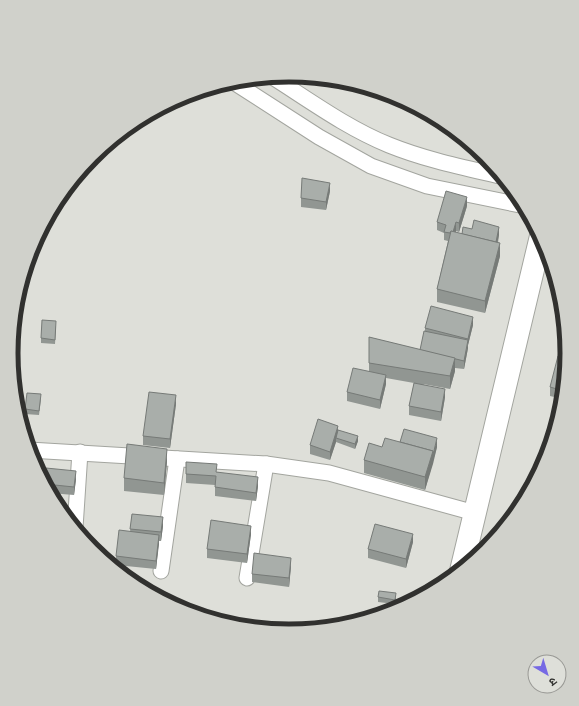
<svg xmlns="http://www.w3.org/2000/svg" width="579" height="706" font-family="'Golos Text','Noto Sans Devanagari',sans-serif">
<style>
.lines{fill:none;stroke-linecap:round;stroke-linejoin:round}
.minor-casing{stroke:#a3a59f;stroke-width:17}
.trunk-casing{stroke:#a3a59f;stroke-width:24}
.minor{stroke:#fff;stroke-width:15}
.trunk{stroke:#fff;stroke-width:22}
.wall{fill:#919692}
.shaded-wall{fill:#767a77}
.building{fill:#a9aeaa;stroke:#767a77}
.rim{fill:none;stroke:#31312f;stroke-width:5}
</style>
<rect width="100%" height="100%" fill="#dedfd9"/>
<g class="lines">
<g class="minor-casing">
<g id="minor">
<path d="M271,76c38,24 76,52 118,69 37,15 77,23 115,32"/>
<path d="M232,81l87,56 52,29 56,20 98,20"/>
<path d="M29,450l237,14 63,9 146,40"/>
<path d="M75,528l5,-76"/>
<path d="M161,571l16,-112"/>
<path d="M247,578l19,-114"/>
</g>
</g>
<g class="trunk-casing">
<path id="trunk" d="M461,571l80,-335"/>
</g>
<use href="#minor" class="minor"/>
<use href="#trunk" class="trunk"/>
</g>
<g class="wall">
<path d="M311,77l23,2 -2,5z"/>
<path d="M330,191l-4,19 -25,-3v-9z"/>
<path d="M467,206l-8,26 -3,-1 -1,2 7,1 37,1 -1,8 2,13 -15,57 -48,-11v-13l11,-48 -4,-1v-7l-7,-3v-8z"/>
<path d="M473,325l-5,20v3l-4,21 -9,-1v3l-5,18 -27,-5 22,13 -4,24 -32,-6v-9l5,-23 -28,-5v6l-6,25 -33,-8v-9l22,-21v-34l51,13 5,-19v-3z"/>
<path d="M56,326l-1,18 -14,-1v-5z"/>
<path d="M568,358l-5,41 -13,-3v-9z"/>
<path d="M41,399l-2,16 -14,-1v-5z"/>
<path d="M176,404l-6,44 -27,-3v-9z"/>
<path d="M338,430l20,11 -3,8 -19,-7 -6,18 -20,-6v-9z"/>
<path d="M382,447h55l-12,43 -61,-17v-13z"/>
<path d="M167,461l-3,34 -40,-4v-13z"/>
<path d="M36,467l40,12 -2,16 -24,-2z"/>
<path d="M217,472l41,14 -2,15 -41,-5v-11l-29,-2v-9z"/>
<path d="M132,514l31,12 -2,15h-2l-3,28 -40,-4v-9l14,-24z"/>
<path d="M251,534l-4,29 -40,-5v-9z"/>
<path d="M413,542l-7,26 -38,-10v-9z"/>
<path d="M291,566l-2,21 -37,-5v-8z"/>
<path d="M378,597l18,1 -1,6 -17,-2z"/>
</g>
<g class="shaded-wall">
<path d="M332,79h2l-2,5z"/>
<path d="M330,183v8l-4,19v-8z"/>
<path d="M467,197v9l-8,26v-9z"/>
<path d="M456,222v9l-4,12v-9z"/>
<path d="M499,227v8l-4,17v-8z"/>
<path d="M500,243v13l-15,57v-12z"/>
<path d="M473,317v8l-5,20v3l-4,21v-8l4,-18v-4z"/>
<path d="M455,358v13l-5,18v-13z"/>
<path d="M386,375v9l-6,25v-9z"/>
<path d="M445,389v8l-4,24v-9z"/>
<path d="M176,395v9l-6,44v-9z"/>
<path d="M338,426v8l-2,4v4l-6,18v-8z"/>
<path d="M358,436v5l-3,8v-5z"/>
<path d="M437,438v9l-4,17v-9z"/>
<path d="M167,449v12l-3,34v-12z"/>
<path d="M433,451v13l-8,26v-13z"/>
<path d="M76,471v8l-2,16v-8z"/>
<path d="M258,477v9l-2,15v-8z"/>
<path d="M163,517v9l-2,15v-9z"/>
<path d="M251,526v8l-4,29v-9z"/>
<path d="M413,534v8l-7,26v-9z"/>
<path d="M159,535v9l-3,25v-8z"/>
<path d="M291,558v8l-2,21v-9z"/>
</g>
<g class="building">
<path d="M302,178l28,5 -4,19 -25,-4z"/>
<path d="M446,191l21,6 -8,26 -3,-1 -3,10 -2,-1 -1,2 -6,-1 2,-7 -9,-3z"/>
<path d="M474,220l25,7 -3,15 -34,-8 1,-7 9,2z"/>
<path d="M451,231l49,12 -15,58 -48,-12z"/>
<path d="M431,306l42,11 -5,22 -43,-11z"/>
<path d="M42,320l14,1 -1,19 -14,-2z"/>
<path d="M424,331l44,9 -4,21 -44,-11z"/>
<path d="M369,337l86,21 -5,18 -81,-13z"/>
<path d="M558,356l10,2 -4,33 -14,-4z"/>
<path d="M353,368l33,7 -6,25 -33,-8z"/>
<path d="M414,383l31,6 -4,23 -32,-6z"/>
<path d="M149,392l27,3 -6,44 -27,-3z"/>
<path d="M27,393l14,1 -2,17 -14,-2z"/>
<path d="M318,419l20,7 -8,26 -20,-7z"/>
<path d="M404,429l33,9 -4,17v-4l-33,-9z"/>
<path d="M338,430l20,6 -3,8 -19,-6z"/>
<path d="M385,438l48,13 -8,26 -61,-17 5,-17 13,4z"/>
<path d="M127,444l40,5 -3,34 -40,-5z"/>
<path d="M29,448l4,1 -1,11v-1z"/>
<path d="M186,462l31,2 -1,8 42,5 -2,16 -41,-6 1,-11 -30,-2z"/>
<path d="M36,467l40,4 -2,16 -29,-3z"/>
<path d="M132,514l31,3 -2,15 -31,-3z"/>
<path d="M64,515l8,1 -1,8z"/>
<path d="M211,520l40,6 -4,28 -40,-5z"/>
<path d="M375,524l38,10 -7,25 -38,-10z"/>
<path d="M119,530l40,5 -3,26 -40,-5z"/>
<path d="M254,553l37,5 -2,20 -37,-4z"/>
<path d="M379,591l17,2 -1,7 -17,-3z"/>
</g>
<path d="M0 0H579V706H0ZM18 353a271 271 0 1 1 542 0a271 271 0 1 1-542 0Z" fill="#d0d1cb" fill-rule="evenodd"/>
<path class="rim" d="M18 353a271 271 0 1 1 542 0a271 271 0 1 1-542 0Z"/>
<g transform="translate(547 674) rotate(142)"><circle r="19" fill="#dedfd9" stroke="#999995"/>
<path d="M0-3L7 15L0 10L-7 15Z" fill="#7669e4"/>
<text y="-6" font-size="11" font-weight="bold" text-anchor="middle" fill="#31312f">उ</text>
</g>
</svg>
